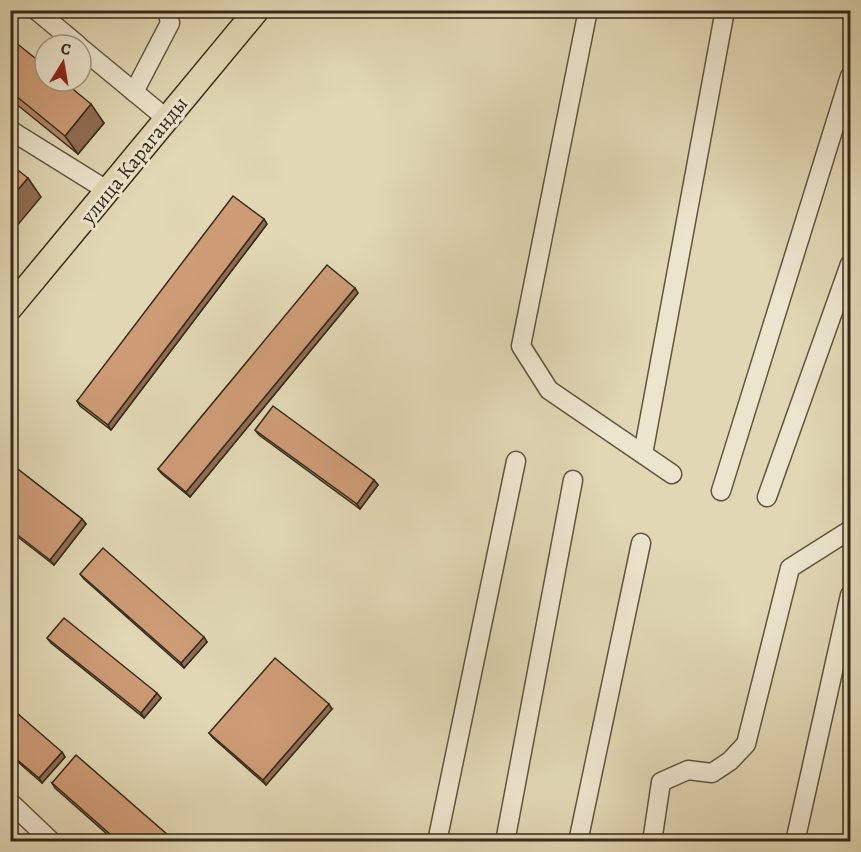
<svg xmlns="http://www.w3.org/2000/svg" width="861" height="852" font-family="Alegreya,serif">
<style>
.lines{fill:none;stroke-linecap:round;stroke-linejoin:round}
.minor-casing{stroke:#61553f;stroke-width:21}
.major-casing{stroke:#362a18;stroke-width:27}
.minor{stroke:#ece5ce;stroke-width:18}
.major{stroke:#e1d7b4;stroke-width:24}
.wall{fill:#b08665;stroke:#362a18;stroke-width:1.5}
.shaded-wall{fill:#906d53;stroke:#362a18;stroke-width:1.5}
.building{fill:#cd9c76;stroke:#362a18;stroke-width:1.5}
.labels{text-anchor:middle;stroke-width:6;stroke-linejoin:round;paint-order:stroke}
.street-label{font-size:21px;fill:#362a18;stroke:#ece5ce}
</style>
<rect width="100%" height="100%" fill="#e1d7b4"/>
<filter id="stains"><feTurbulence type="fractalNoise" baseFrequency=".00333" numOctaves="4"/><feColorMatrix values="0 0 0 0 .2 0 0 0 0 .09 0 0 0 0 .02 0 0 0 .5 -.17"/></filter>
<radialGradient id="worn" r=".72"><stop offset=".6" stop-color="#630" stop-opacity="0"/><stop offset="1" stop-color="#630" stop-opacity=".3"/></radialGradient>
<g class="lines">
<g class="minor-casing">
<g id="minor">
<path d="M36,10l42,35"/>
<path d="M588,10l-67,336 28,44 123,84"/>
<path d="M81,48l86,71"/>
<path d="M134,92l36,-69 -3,-13"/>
<path d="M10,130l98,61"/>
<path d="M643,454l82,-444"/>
<path d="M721,491l129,-415"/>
<path d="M767,497l83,-233"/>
<path d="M10,802l42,40"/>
<path d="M437,842l79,-381"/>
<path d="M505,842l68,-362"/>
<path d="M578,842l63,-299"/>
<path d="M652,842l9,-60 27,-12 24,3 18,-12 16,-17 44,-176 60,-38"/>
<path d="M795,842l55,-247"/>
</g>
</g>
<g class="major-casing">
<path id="major" d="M10,308l247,-298"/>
</g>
<use href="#minor" class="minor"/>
<use href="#major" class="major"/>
</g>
<g class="wall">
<path d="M10,38l94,85 -26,31 -68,-55z"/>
<path d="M267,224l-156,206 -31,-24 -3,-5z"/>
<path d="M358,293l-168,204 -28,-23 -4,-5z"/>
<path d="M255,430l119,50 4,5 -18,24 -101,-74z"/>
<path d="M10,463l72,56 4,5 -32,41 -44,-34z"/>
<path d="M80,574l127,68 -23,26 -100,-89z"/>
<path d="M47,638l114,60 -17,20 -93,-75z"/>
<path d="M10,707l55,50 -23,26 -32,-28z"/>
<path d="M332,709l-66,76 -53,-47 -4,-5z"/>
<path d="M52,783l124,59h-60l-61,-54z"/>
</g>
<g class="shaded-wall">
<path d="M91,104l13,19 -26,31 -13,-18z"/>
<path d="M28,178l13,19 -31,37v-35z"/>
<path d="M264,219l3,5 -156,206 -3,-5z"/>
<path d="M355,288l3,5 -168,204 -4,-5z"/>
<path d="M374,480l4,5 -18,24 -3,-5z"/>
<path d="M82,519l4,5 -32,41 -4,-5z"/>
<path d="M204,637l3,5 -23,26 -3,-5z"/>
<path d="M157,693l4,5 -17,20 -3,-5z"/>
<path d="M329,704l3,5 -66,76 -3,-5z"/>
<path d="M62,752l3,5 -23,26 -3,-5z"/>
</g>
<g class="building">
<path d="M10,38l35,28v15h18l28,23 -26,32 -55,-45z"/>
<path d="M10,164l18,14 -18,21z"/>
<path d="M233,196l31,23 -156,206 -31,-24z"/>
<path d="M327,265l28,23 -169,204 -28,-23z"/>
<path d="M273,406l101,74 -17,24 -102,-74z"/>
<path d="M10,463l72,56 -32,41 -40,-31z"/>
<path d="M103,548l101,89 -23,26 -101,-89z"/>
<path d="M64,618l93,75 -16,20 -94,-75z"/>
<path d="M275,658l54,46 -66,76 -54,-47z"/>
<path d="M10,707l52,45 -23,26 -29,-24z"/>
<path d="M76,755l100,87h-57l-67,-59z"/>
</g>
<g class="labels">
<g class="street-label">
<text transform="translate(134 160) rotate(-51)" y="7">улица Караганды</text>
</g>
</g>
<rect width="861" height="852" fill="none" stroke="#e1d7b4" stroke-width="36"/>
<rect x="12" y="12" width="837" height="828" fill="none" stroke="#362a18" stroke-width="3"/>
<rect x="18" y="18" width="825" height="816" fill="none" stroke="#362a18" stroke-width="1.5"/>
<g transform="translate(63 63) rotate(11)"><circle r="28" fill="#ece5ce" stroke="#a39a85" stroke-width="1.5"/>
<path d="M0-4.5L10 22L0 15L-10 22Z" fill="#8f2418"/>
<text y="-9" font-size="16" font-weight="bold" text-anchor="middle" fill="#362a18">С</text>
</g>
<rect width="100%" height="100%" filter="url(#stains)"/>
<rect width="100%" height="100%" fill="url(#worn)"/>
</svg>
